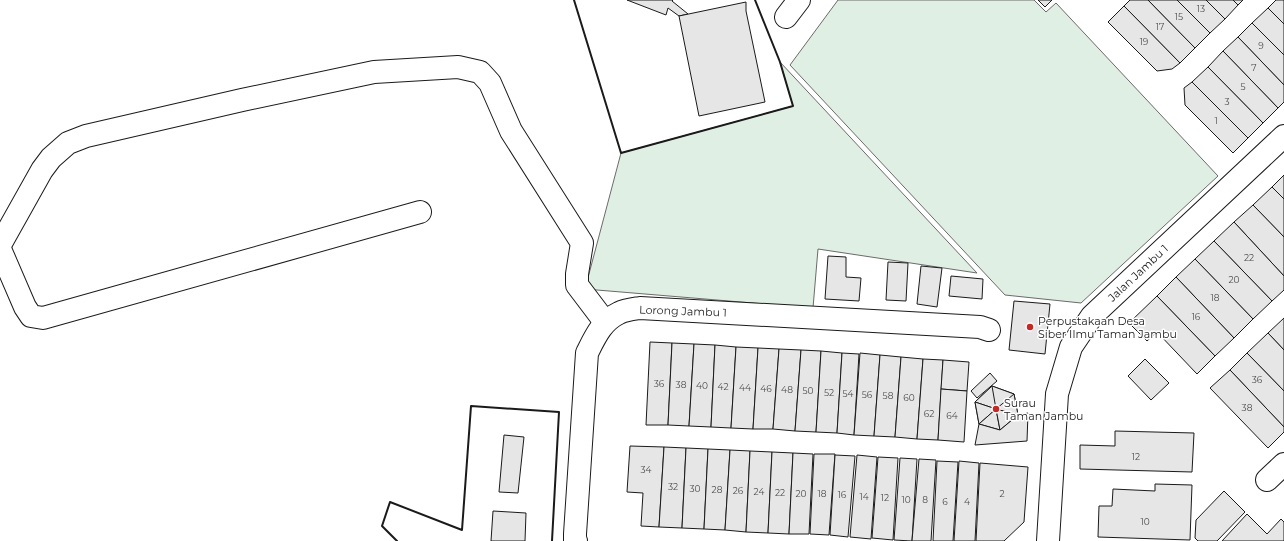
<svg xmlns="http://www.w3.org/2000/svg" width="1284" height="541" font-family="Montserrat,sans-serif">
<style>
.green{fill:#e0efe3;stroke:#6a6a6a}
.building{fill:#e6e6e6;stroke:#1a1a1a}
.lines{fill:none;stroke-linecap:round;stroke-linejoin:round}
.minor-casing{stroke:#1a1a1a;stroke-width:24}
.minor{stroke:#fff;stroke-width:22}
.wall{stroke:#1a1a1a;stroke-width:2}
.poi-dot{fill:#c62828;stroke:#fff;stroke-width:1.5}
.labels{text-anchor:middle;stroke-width:3;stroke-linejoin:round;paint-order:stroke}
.number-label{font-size:9px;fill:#4d4d4d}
.street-label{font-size:11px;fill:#1a1a1a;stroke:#fff}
.poi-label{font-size:11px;fill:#1a1a1a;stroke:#fff;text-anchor:start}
</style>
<rect width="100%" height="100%" fill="#fff"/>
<g class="green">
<path d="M838,0h196l12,12 10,-9 162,173 -137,127 -76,-8 -215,-230z"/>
<path d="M780,62l197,211 -159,-24 -5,59 -228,-19 36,-136 172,-47z"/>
</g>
<g class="building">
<path d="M627,0h46l-1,1 16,13 -9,2 -11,-8 -2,7z"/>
<path d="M1038,0h14l-7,7z"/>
<path d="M1130,0h18l47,48 -15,15 -56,-57z"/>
<path d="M1148,0h29l33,33 -15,15z"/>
<path d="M1177,0h29l19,19 -15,14z"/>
<path d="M1206,0h27l5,5 -13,14z"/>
<path d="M1233,0h10l-5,5z"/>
<path d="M1276,0h8v24l-16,-16z"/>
<path d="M746,2v9l19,91 -66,14 -20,-100z"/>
<path d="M1124,6l56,57 -8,6 -15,2 -49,-49z"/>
<path d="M1268,8l16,16v31l-32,-32z"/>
<path d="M1252,23l32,32v30l-46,-48z"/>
<path d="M1238,37l46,48v17l-6,6 -55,-57z"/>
<path d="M1223,51l55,57 -15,15 -55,-56z"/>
<path d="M1208,67l55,56 -15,15 -56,-56z"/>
<path d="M1192,82l56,56 -15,15 -48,-48 -1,-17z"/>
<path d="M1284,175v24l-12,-12z"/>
<path d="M1272,187l12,12v38l-31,-32z"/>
<path d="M1253,205l31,32v39l-50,-54z"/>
<path d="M1234,222l50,54v14l-12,11 -58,-60z"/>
<path d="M1214,241l58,60 -19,18 -58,-60z"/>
<path d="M828,256l18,1v20l15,1 -2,23 -34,-2z"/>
<path d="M1195,259l58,60 -19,19 -58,-61z"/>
<path d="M888,262l20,1 -2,38 -20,-1z"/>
<path d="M921,266l21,2 -5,39 -20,-3z"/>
<path d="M951,276l32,3 -1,20 -33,-3z"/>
<path d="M1176,277l58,61 -19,18 -58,-60z"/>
<path d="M1157,296l58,60 -18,18 -40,-42 -10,9 -18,-18z"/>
<path d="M1014,301l36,3 -5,50 -36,-4z"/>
<path d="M1284,318v32l-16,-17z"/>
<path d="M1268,333l16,17v41l-37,-38z"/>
<path d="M650,342l22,1 -4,82h-22z"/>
<path d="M672,343l22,1 -5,82 -21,-1z"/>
<path d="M694,344l21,1 -4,82 -22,-1z"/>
<path d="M715,345l21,2 -5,81 -20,-1z"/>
<path d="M736,347l22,1 -5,81 -22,-1z"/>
<path d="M758,348l21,1 -6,80h-20z"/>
<path d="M779,349l22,1 -6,81 -22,-2z"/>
<path d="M801,350l20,1 -5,81 -21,-1z"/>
<path d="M821,351l21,2 -5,80 -21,-1z"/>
<path d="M842,353l17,1 -5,81 -17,-2z"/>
<path d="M860,353l20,2 -6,81 -20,-1z"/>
<path d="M1247,353l37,38v36l-54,-57z"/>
<path d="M880,355l21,2 -6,80 -21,-1z"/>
<path d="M901,357l22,2 -6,80 -22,-2z"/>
<path d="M923,359l20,1 -5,80 -21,-1z"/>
<path d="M1145,359l24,24 -18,17 -23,-24z"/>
<path d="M943,360l26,2 -2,29 -26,-2z"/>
<path d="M1230,370l54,57v5l-16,16 -58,-60z"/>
<path d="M990,373l7,8 -20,17 -6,-7z"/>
<path d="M992,386l22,8 -18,15z"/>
<path d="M992,386l22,8 4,21 -18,15 -21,-6 -4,-22z"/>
<path d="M992,386l4,23 -21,-7z"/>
<path d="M941,389l26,2 -3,51 -26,-2z"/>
<path d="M1014,394l4,21 -22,-6z"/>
<path d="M975,402l21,7 -17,15z"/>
<path d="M996,409l4,21 -21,-6z"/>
<path d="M996,409l22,6 -18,15z"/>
<path d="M1028,413l-1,28 -52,4 4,-21 21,6 18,-15z"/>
<path d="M1115,431l79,2 -2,39 -112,-3v-24l35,1z"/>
<path d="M504,435l20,2 -6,56 -19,-1z"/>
<path d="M630,446l34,1 -5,80 -18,-1 2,-33 -16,-1z"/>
<path d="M664,447l22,1 -4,80 -23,-1z"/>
<path d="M686,448l22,1 -4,80 -22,-1z"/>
<path d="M708,449l22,1 -5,80 -21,-1z"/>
<path d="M730,450l20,1 -4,81 -21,-2z"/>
<path d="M750,451l22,1 -4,81 -22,-1z"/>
<path d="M772,452l21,1 -4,81 -21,-1z"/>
<path d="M793,453l20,1 -4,80h-20z"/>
<path d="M814,454h21l-6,81 -19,-1z"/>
<path d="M835,455l20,1 -7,81 -18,-2z"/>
<path d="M857,455l20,2 -6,82 -21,-2z"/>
<path d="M878,457l20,1 -5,82 -21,-2z"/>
<path d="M900,458l17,1 -5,82 -18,-1z"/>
<path d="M919,459l17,1 -5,81h-19z"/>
<path d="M937,461l21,1 -5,79h-20z"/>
<path d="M959,461l20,2 -4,78h-21z"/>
<path d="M980,463l48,4 -4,55 -20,19h-28z"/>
<path d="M1155,484l37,1 -2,55 -92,-3 1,-31h13l1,-17 42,2z"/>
<path d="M1224,491l21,21 -28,29h-19l-3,-3 1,-18z"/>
<path d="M493,511l33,2 -1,28h-34z"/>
<path d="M1247,514l20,20 14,-15 3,3v19h-62z"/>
</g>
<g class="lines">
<g class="minor-casing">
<g id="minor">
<path d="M786,17l13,-17"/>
<path d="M0,245l42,-75 9,-12 17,-15 18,-7 156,-36 132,-28 84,-5 22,5 10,11 21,48 71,112 -5,31v11l28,37"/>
<path d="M0,249l25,58 6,9 12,2 377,-106"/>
<path d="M1267,480l17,-16"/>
<path d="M576,541h-1v-7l12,-181c8,-16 15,-32 32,-40 6,-3 15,-4 21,-5l340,19 9,3"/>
<path d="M1048,541l9,-147 14,-47 21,-31 192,-180"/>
</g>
</g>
<use href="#minor" class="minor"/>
<g class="wall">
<path d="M574,0l47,153 172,-47 -13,-44 -25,-62"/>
<path d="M397,541l-15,-15 8,-24 72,28 9,-124 88,6 -7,129"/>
</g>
</g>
<g class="poi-dot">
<circle cx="1030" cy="327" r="4"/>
<circle cx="996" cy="409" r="4"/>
</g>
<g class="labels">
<g class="number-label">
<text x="1201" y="12">13</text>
<text x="1179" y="20">15</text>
<text x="1160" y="30">17</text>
<text x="1144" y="45">19</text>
<text x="1261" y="49">9</text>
<text x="1254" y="71">7</text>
<text x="1243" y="90">5</text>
<text x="1227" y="105">3</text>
<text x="1216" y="124">1</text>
<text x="1249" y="261">22</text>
<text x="1234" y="283">20</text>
<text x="1215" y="301">18</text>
<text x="1196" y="320">16</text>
<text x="1257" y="383">36</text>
<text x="659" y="387">36</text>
<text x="681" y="388">38</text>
<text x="702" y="389">40</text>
<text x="723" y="390">42</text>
<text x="745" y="391">44</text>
<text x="766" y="392">46</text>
<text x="787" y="393">48</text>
<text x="808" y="394">50</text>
<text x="829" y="396">52</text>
<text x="848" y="397">54</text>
<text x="867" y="398">56</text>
<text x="888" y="399">58</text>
<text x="909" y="401">60</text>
<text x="1247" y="411">38</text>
<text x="929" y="417">62</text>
<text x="952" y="419">64</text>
<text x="1136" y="460">12</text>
<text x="646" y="473">34</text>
<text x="673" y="490">32</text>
<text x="695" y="492">30</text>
<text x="717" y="493">28</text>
<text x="738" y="494">26</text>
<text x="759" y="495">24</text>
<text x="780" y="496">22</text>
<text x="801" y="497">20</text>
<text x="822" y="497">18</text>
<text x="1002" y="497">2</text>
<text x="842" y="498">16</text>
<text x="864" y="500">14</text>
<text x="885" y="501">12</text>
<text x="906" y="503">10</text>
<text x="925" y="503">8</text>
<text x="945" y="505">6</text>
<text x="967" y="505">4</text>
<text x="1145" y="525">10</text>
</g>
<g class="street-label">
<text transform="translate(1138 273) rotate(-43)" y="4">Jalan Jambu 1</text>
<text transform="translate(683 311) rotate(2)" y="4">Lorong Jambu 1</text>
</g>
<g class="poi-label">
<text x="1038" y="325">Perpustakaan Desa<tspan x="1038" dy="13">Siber Ilmu Taman Jambu</tspan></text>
<text x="1004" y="407">Surau<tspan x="1004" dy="13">Taman Jambu</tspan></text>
</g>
</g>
</svg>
